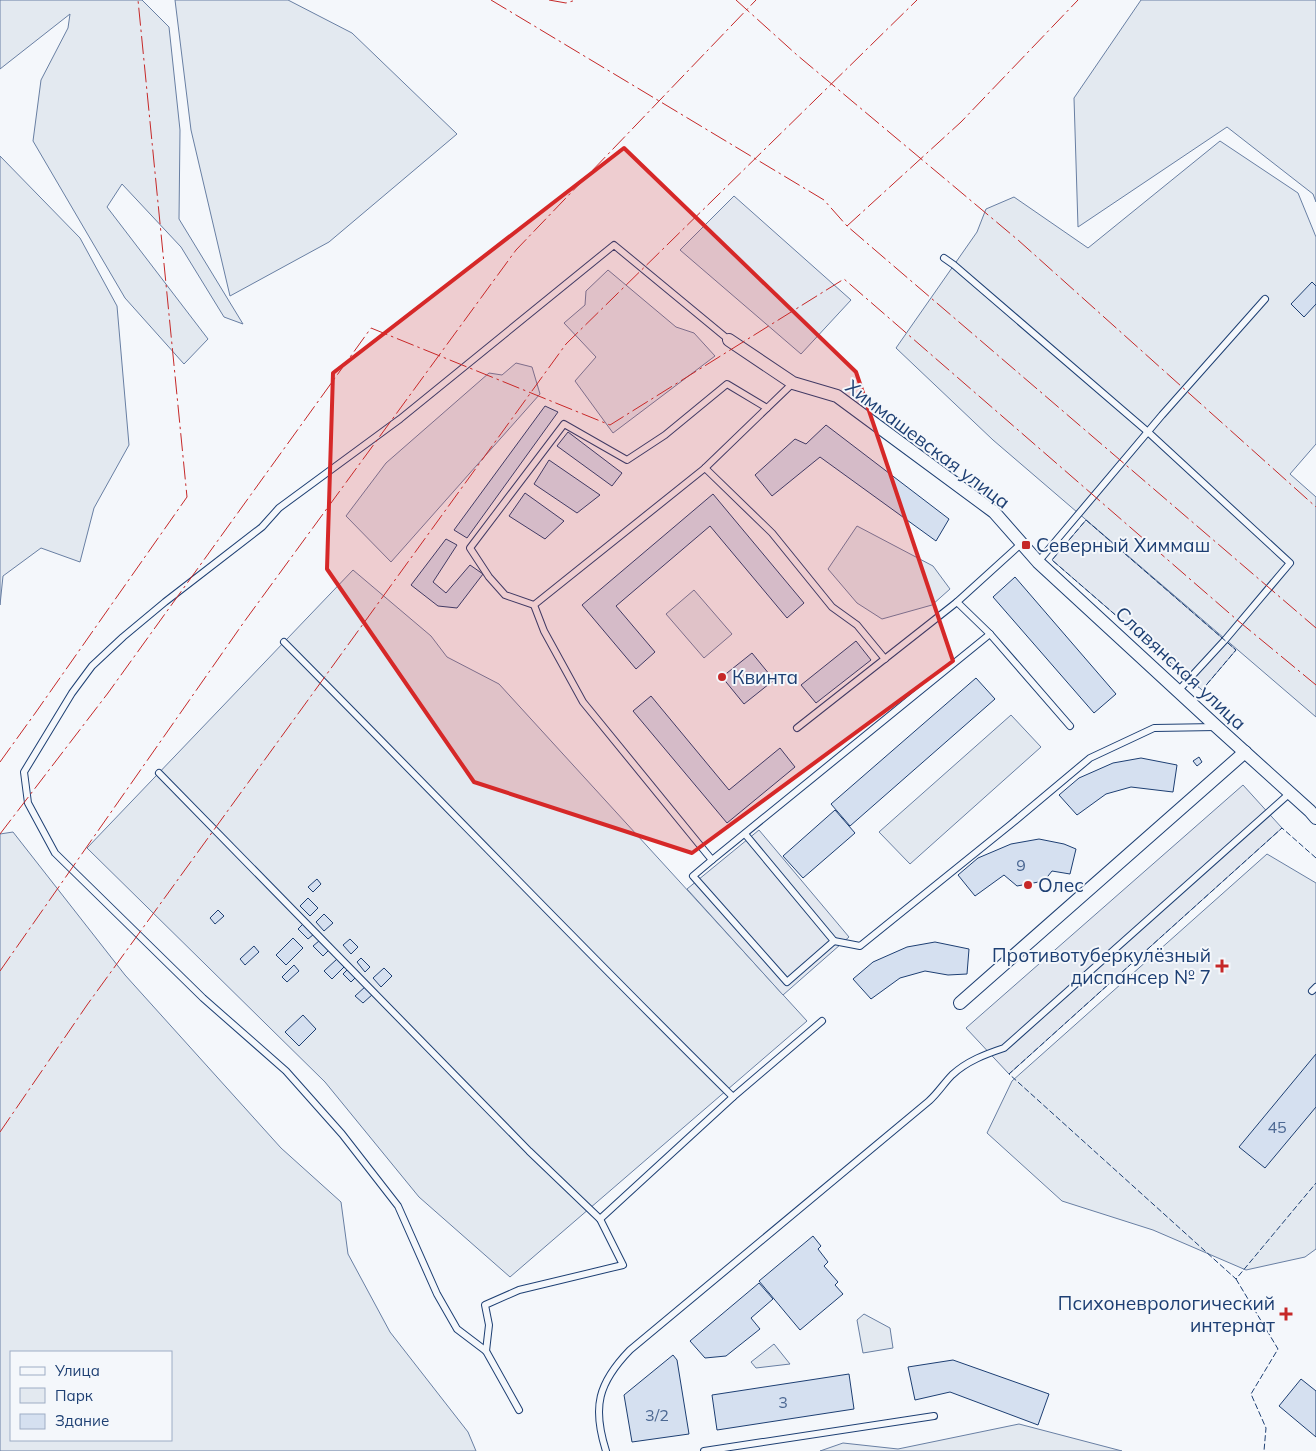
<svg xmlns="http://www.w3.org/2000/svg" width="1316" height="1451" font-family="Mulish,sans-serif">
<style>
.green{fill:#e3e9f0;stroke:#687fa3;fill-rule:evenodd}
.parking{fill:#e3e8f0;stroke:#687fa3}
.building{fill:#d5e0f0;stroke:#1d3f73}
.lines{fill:none;stroke-linecap:round;stroke-linejoin:round}
.service-casing{stroke:#1d3f73;stroke-width:8}
.minor-casing{stroke:#1d3f73;stroke-width:14}
.service{stroke:#f4f7fb;stroke-width:6}
.minor{stroke:#f4f7fb;stroke-width:12}
.fence{stroke:#1d3f73;stroke-width:1;stroke-dasharray:6 2.5;stroke-linecap:butt}
.power{stroke:#c62828;stroke-width:1;stroke-dasharray:18 4 2.5 4;stroke-linecap:butt}
.marked{fill:#d62828;fill-opacity:0.2;stroke:#d62828;stroke-width:4;stroke-linejoin:round}
.poi-dot{fill:#c62828;stroke:#f4f7fb;stroke-width:2}
.labels{text-anchor:middle;stroke-width:4;stroke-linejoin:round;paint-order:stroke}
.number-label{font-size:16px;fill:#4b6792}
.street-label{font-size:19px;fill:#1d3f73;stroke:#f4f7fb}
.poi-label{font-size:19px;fill:#1d3f73;stroke:#f4f7fb;text-anchor:start}
</style>
<rect width="100%" height="100%" fill="#f4f7fb"/>
<g class="green">
<path d="M0,0h142l27,27 11,103 -1,89 64,105 -19,-7 -43,-70 -59,-63 -15,23 101,132 -24,25 -59,-66 -92,-157 8,-61 27,-52 2,-14 -70,55z"/>
<path d="M175,0h113l64,33 105,101 -128,108 -99,54 -39,-166z"/>
<path d="M1141,0h175v202l-3,-8 -86,-67 -149,100 -4,-129z"/>
<path d="M1220,141l78,52 18,44v207l-26,30 26,23v220l-323,-277 -97,-92 81,-116 9,-23 28,-12 74,51z"/>
<path d="M0,156l80,82 37,68 12,139 -35,63 -14,54 -39,-14 -38,28 -3,29z"/>
<path d="M857,526l76,40 17,23 -18,16 -50,14 -25,-16 -29,-34z"/>
<path d="M353,570l78,66 16,21 52,27 308,337 -297,256 -91,-80 -94,-115 -238,-234z"/>
<path d="M694,590l38,44 -28,24 -38,-44z"/>
<path d="M1011,715l30,32 -131,117 -31,-32z"/>
<path d="M13,832l112,143 156,173 60,54 7,52 42,78 78,100 8,19h-476v-617zM171,1352v88h-160v-88z"/>
<path d="M1267,854l49,29v366l-11,8 -59,13 -93,-40 -91,-29 -75,-68 25,-52z"/>
<path d="M864,1314l26,14 3,20 -30,5 -6,-33z"/>
<path d="M774,1344l16,20 -34,4 -5,-6z"/>
<path d="M1019,1424l103,27h-302l23,-8 55,6z"/>
</g>
<g class="parking">
<path d="M734,196l117,104 -50,54 -121,-104z"/>
<path d="M608,270l68,57 18,6 21,23 -102,77 -38,-52 21,-24 -32,-34 21,-18 1,-14z"/>
<path d="M516,363l16,4 8,27 -149,168 -45,-46 40,-53 103,-90 13,2z"/>
<path d="M1086,520l150,130 -34,40 -150,-130z"/>
<path d="M1243,785l39,43 -273,246 -43,-46z"/>
<path d="M759,830l90,107 -66,58 -96,-106z"/>
</g>
<g class="building">
<path d="M1312,282l4,4v18l-12,13 -13,-13z"/>
<path d="M545,406l13,6 -91,126 -13,-8z"/>
<path d="M826,425l123,94 -13,22 -116,-84 -48,39 -17,-21 40,-36 11,5z"/>
<path d="M568,432l54,41 -10,13 -55,-40z"/>
<path d="M549,460l51,35 -23,18 -43,-29z"/>
<path d="M525,493l39,28 -19,18 -36,-23z"/>
<path d="M713,494l91,109 -17,15 -77,-92 -94,80 39,46 -19,17 -54,-64z"/>
<path d="M446,539l11,6 -24,37 13,11 24,-28 13,9 -26,34 -19,-2 -27,-21z"/>
<path d="M1015,577l101,117 -22,19 -101,-116z"/>
<path d="M856,641l15,19 -55,43 -15,-18z"/>
<path d="M752,653l22,27 -30,24 -22,-27z"/>
<path d="M976,678l19,21 -145,127 -19,-22z"/>
<path d="M651,696l78,94 51,-42 15,19 -68,56 -94,-112z"/>
<path d="M1199,757l3,5 -5,4 -4,-5z"/>
<path d="M1141,758l36,7 -4,27 -42,-5 -25,7 -29,21 -18,-20 20,-17 34,-15z"/>
<path d="M835,810l20,23 -52,45 -20,-22z"/>
<path d="M1039,839l25,5 12,5 -6,25 -18,-3 -8,10 -27,5 -13,-11 -29,21 -17,-21 20,-17 33,-14z"/>
<path d="M317,879l4,5 -8,8 -5,-5z"/>
<path d="M308,898l10,10 -8,8 -10,-10z"/>
<path d="M218,910l6,6 -9,8 -5,-6z"/>
<path d="M324,914l9,9 -9,8 -8,-9z"/>
<path d="M304,923l10,11 -6,5 -10,-10z"/>
<path d="M293,938l10,10 -17,17 -10,-10z"/>
<path d="M350,939l8,8 -7,7 -8,-9z"/>
<path d="M319,941l10,9 -6,6 -10,-10z"/>
<path d="M935,942l34,7 -2,25 -19,1 -23,-4 -25,7 -29,21 -18,-20 20,-17 34,-15z"/>
<path d="M254,946l5,6 -14,13 -5,-6z"/>
<path d="M361,958l9,9 -5,5 -8,-10z"/>
<path d="M337,959l7,8 -12,12 -8,-8z"/>
<path d="M294,965l5,6 -12,11 -5,-5z"/>
<path d="M384,968l8,8 -11,11 -8,-9z"/>
<path d="M348,969l8,8 -5,5 -8,-8z"/>
<path d="M366,986l7,8 -10,9 -8,-7z"/>
<path d="M303,1015l13,14 -17,17 -14,-14z"/>
<path d="M1316,1054v53l-51,61 -26,-21z"/>
<path d="M813,1236l8,10 -3,3 10,13 -4,4 14,16 -3,3 8,9 -43,36 -41,-49z"/>
<path d="M759,1283l14,16 -22,19 9,11 -34,27 -21,2 -15,-17z"/>
<path d="M673,1355l4,5 12,74 -57,8 -8,-47z"/>
<path d="M953,1360l96,34 -11,31 -88,-33 -35,8 -7,-33z"/>
<path d="M849,1374l5,35 -137,21 -5,-35z"/>
<path d="M1301,1379l15,12v46l-37,-31z"/>
</g>
<g class="lines">
<g class="service-casing">
<g id="service">
<path d="M944,258l10,7 194,167 142,131 -65,77 -47,51"/>
<path d="M793,383l-88,85 -171,137 10,26 39,71 129,158 278,-226"/>
<path d="M705,468l67,65 60,74 25,18 28,34"/>
<path d="M1022,543l-65,59 33,32 80,92"/>
<path d="M1038,562l124,-147 103,-116"/>
<path d="M534,605l-29,-10 -16,-18 -19,-29 94,-124 63,36 38,-25 62,-51 40,24"/>
<path d="M284,642c150,151 297,305 449,455"/>
<path d="M797,728l160,-126"/>
<path d="M159,773l370,378 71,68 23,46 -104,25 -34,15 4,20 -3,26"/>
<path d="M712,860l-19,16 94,106 47,-41 -89,-107"/>
<path d="M834,941l26,5 150,-121 80,-67 64,-30 62,-1"/>
<path d="M1312,991l4,-4"/>
<path d="M600,1219l133,-122 89,-76"/>
<path d="M519,1410l-33,-59 -29,-22 -20,-35 -39,-88 -56,-72 -56,-63 -83,-73 -148,-145 -27,-50 -4,-31 48,-79 20,-27 31,-29 42,-35 97,-75 17,-19 121,-89 214,-174 115,95"/>
<path d="M606,1451c-14,-44 -8,-68 24,-101l299,-249c9,-8 15,-18 23,-26 15,-14 34,-21 52,-27l286,-255"/>
<path d="M704,1451l230,-35"/>
</g>
</g>
<g class="minor-casing">
<g id="minor">
<path d="M729,340l64,43 44,13 157,116 44,50 179,165 93,84 6,7"/>
<path d="M960,1003l285,-251"/>
</g>
</g>
<use href="#service" class="service"/>
<use href="#minor" class="minor"/>
<g class="fence">
<path d="M1086,520l150,130 -34,40 -150,-130z"/>
<path d="M1316,858l-34,-30 -273,246 227,205 80,-96"/>
<path d="M1236,1279l42,70 -27,45 15,34 -2,23"/>
</g>
<g class="power">
<path d="M491,0l333,200 23,26 469,402"/>
<path d="M549,0l17,3 10,-3"/>
<path d="M736,0l61,55 221,185 298,267"/>
<path d="M847,226l114,-104 117,-122"/>
<path d="M0,762l36,-50 151,-215 -49,-497"/>
<path d="M0,834l108,-141 263,-365 239,97 234,-146 392,340 80,66"/>
<path d="M0,971l244,-349 272,-372 240,-250"/>
<path d="M0,1132l87,-127 479,-661 351,-344"/>
</g>
</g>
<path class="marked" d="M624,148l232,224 97,289 -261,192 -218,-71 -147,-213 6,-196z"/>
<g class="poi-dot">
<rect x="1021" y="540" width="10" height="10" rx="2.5"/>
<circle cx="722" cy="677" r="5"/>
<circle cx="1028" cy="885" r="5"/>
<path d="M1219.5 958.5h5v5h5v5h-5v5h-5v-5h-5v-5h5z"/>
<path d="M1283.5 1306.5h5v5h5v5h-5v5h-5v-5h-5v-5h5z"/>
</g>
<g class="labels">
<g class="number-label">
<text x="1021" y="871">9</text>
<text x="1277" y="1133">45</text>
<text x="783" y="1408">3</text>
<text x="657" y="1421">3/2</text>
</g>
<g class="street-label">
<text transform="translate(928 444) rotate(37)" y="7">Химмашевская улица</text>
<text transform="translate(1181 668) rotate(43)" y="7">Славянская улица</text>
</g>
<g class="poi-label">
<text x="1036" y="552">Северный Химмаш</text>
<text x="732" y="684">Квинта</text>
<text x="1038" y="892">Олес</text>
<text x="1211" y="962" text-anchor="end">Противотуберкулёзный<tspan x="1211" dy="22">диспансер № 7</tspan></text>
<text x="1275" y="1310" text-anchor="end">Психоневрологический<tspan x="1275" dy="22">интернат</tspan></text>
</g>
</g>
<rect x="10" y="1351" width="162" height="90" fill="#f4f7fb" stroke="#9eadc5"/>
<rect x="20" y="1367" width="25" height="8" fill="#f4f7fb" stroke="#9eadc5"/>
<text x="55" y="1376" font-size="15" fill="#1d3f73">Улица</text>
<rect x="20" y="1388" width="25" height="15" fill="#e3e9f0" stroke="#9eadc5"/>
<text x="55" y="1401" font-size="15" fill="#1d3f73">Парк</text>
<rect x="20" y="1414" width="25" height="15" fill="#d5e0f0" stroke="#9eadc5"/>
<text x="55" y="1426" font-size="15" fill="#1d3f73">Здание</text>
</svg>
